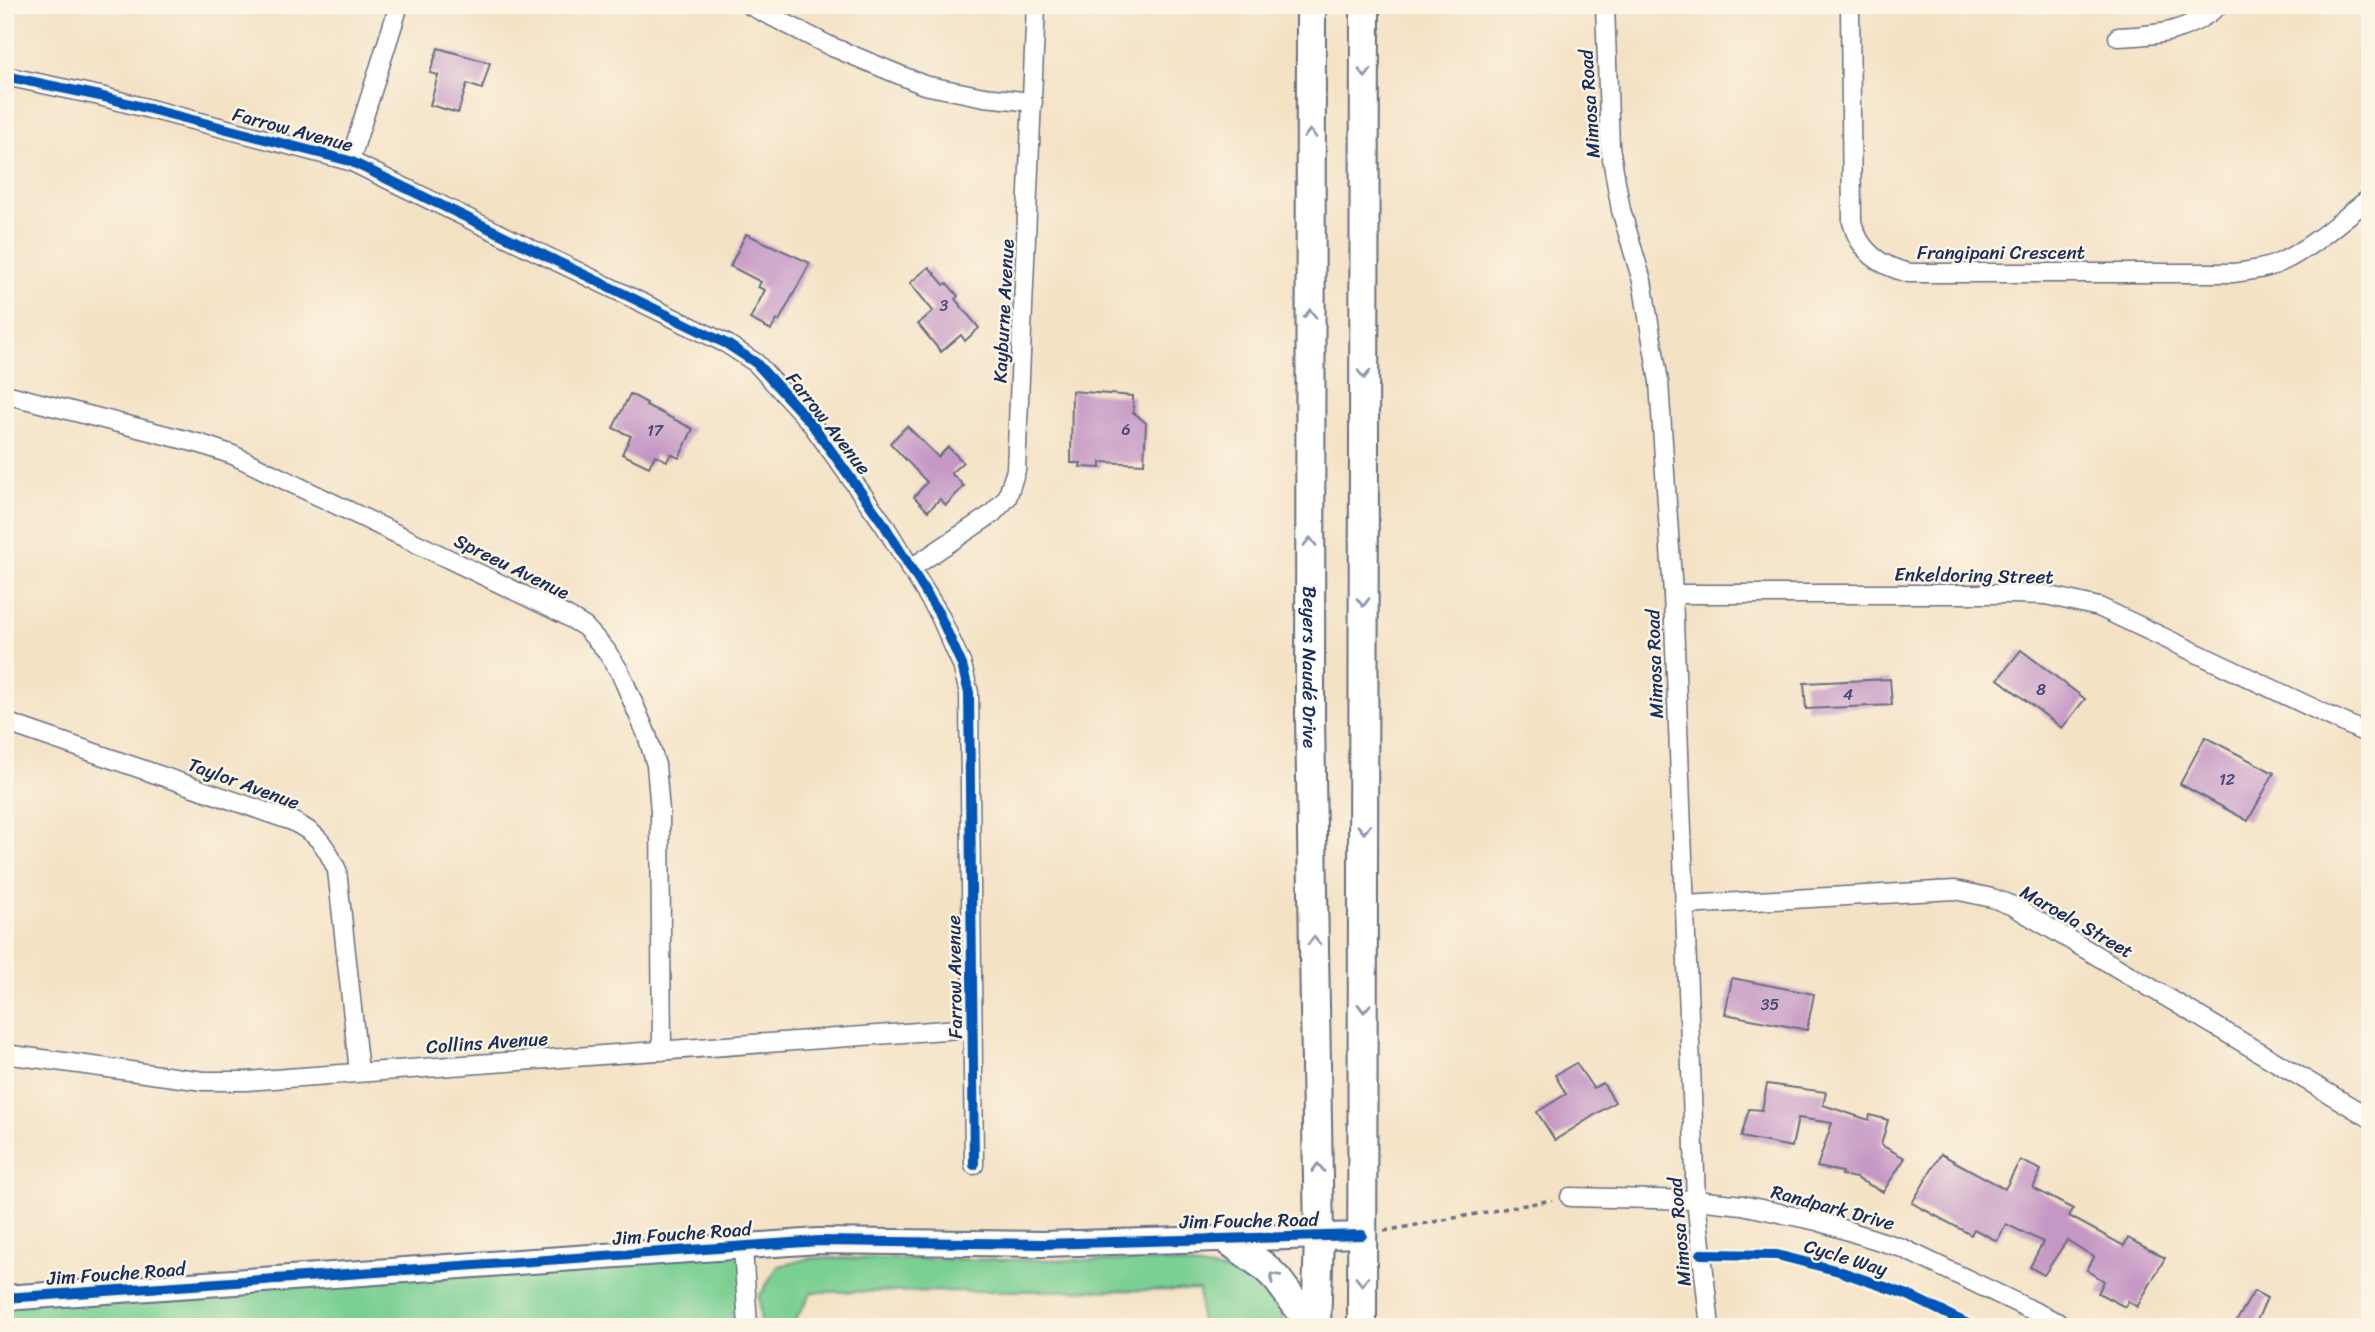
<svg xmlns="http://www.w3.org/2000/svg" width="2375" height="1332" font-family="Sriracha,sans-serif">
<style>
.green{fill:#7acf93;stroke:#4a7f78;stroke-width:2}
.building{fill:#c597c5}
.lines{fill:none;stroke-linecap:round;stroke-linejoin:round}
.street-casing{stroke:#676e82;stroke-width:21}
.secondary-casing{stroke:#676e82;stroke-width:28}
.primary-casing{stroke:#676e82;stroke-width:32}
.path{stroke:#676e82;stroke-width:3.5;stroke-dasharray:5 5;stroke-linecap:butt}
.street{stroke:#fff;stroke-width:18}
.secondary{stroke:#fff;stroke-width:24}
.primary{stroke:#fff;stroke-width:28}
.cycleway-casing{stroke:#fcf5e5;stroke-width:15}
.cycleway{stroke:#0057b8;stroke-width:10}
.oneway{stroke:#8d97ae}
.labels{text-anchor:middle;stroke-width:5;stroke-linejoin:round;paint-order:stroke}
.number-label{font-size:16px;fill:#464978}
.street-label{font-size:19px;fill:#1b2f5e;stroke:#fcf5e5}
</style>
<rect width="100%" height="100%" fill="#fcf5e5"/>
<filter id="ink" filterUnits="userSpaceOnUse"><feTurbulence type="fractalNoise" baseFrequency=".0143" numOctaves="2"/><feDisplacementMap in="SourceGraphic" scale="14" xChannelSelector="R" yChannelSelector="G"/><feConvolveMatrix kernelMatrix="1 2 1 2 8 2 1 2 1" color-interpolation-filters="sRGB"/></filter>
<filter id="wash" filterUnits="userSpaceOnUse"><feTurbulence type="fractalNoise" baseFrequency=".00686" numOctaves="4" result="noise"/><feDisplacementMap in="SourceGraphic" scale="28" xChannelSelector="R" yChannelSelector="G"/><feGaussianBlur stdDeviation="1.57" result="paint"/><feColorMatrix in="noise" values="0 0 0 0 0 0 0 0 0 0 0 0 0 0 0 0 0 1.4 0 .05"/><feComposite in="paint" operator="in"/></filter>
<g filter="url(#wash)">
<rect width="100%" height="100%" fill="#f4e2c5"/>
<g class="green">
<path d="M746,1249l-6,78h-735v-31z"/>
<path d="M811,1258l348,3 80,12 36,23 11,31h-85l-2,-37 -387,2 -21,35h-30l-2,-30 19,-31z"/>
</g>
<g id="blocks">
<g class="building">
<path d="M438,48l52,15 -8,26 -15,-5 -9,29 -28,-8 8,-30 -8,-2z"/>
<path d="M746,234l64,29 -31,58 -2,-1 -6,10 -21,-11 15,-29 -7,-3 3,-5 -31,-16z"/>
<path d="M929,267l15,18 3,-2 11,13 -3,3 24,29 -14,13 -4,-6 -20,17 -23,-28 15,-13 -23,-28z"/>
<path d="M1072,391l61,5v16l13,11 -2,41 -43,-2v6l-21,-1 1,-4h-10z"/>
<path d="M630,394l17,9 -1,2 47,24 -14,29 -8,-4 -4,7 -12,-6 -6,12 -27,-13 9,-18 -18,-8z"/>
<path d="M907,426l31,31 10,-10 15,15 -12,11 13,13 -18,19 -6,-6 -12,12 -14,-14 13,-15 -37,-39z"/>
<path d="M2021,650l64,49 -23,29 -64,-49z"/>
<path d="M1890,679l2,26 -86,4 -2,-26z"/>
<path d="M2205,737l69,36 -26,48 -68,-37z"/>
<path d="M1732,978l82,16 -7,36 -82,-16z"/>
<path d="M1576,1063l17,25 10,-5 12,19 -60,38 -18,-28 29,-18 -11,-19z"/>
<path d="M1767,1084l59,8 -3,13 46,15 1,-5 18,5 -7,25 24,13 -22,34 -27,-14 -15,-3 1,-3 -25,-5 15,-44 -34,-5 -6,29 -51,-10 8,-28 13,1z"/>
<path d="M1941,1154l64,35 15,-29 21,10 -8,18 40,21 -4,7 55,30 4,-8 37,20 -28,49 -9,-6 -3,6 -27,-14 6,-12 -17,-11 7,-13 -27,-17 -23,35 -14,-8 13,-25 -37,-18 -9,17 -23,-12 -3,6 -59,-32z"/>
<path d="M2254,1291l13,7 -13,29h-21z"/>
</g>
</g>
</g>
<g filter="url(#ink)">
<use href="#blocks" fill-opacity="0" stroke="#676e82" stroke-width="2"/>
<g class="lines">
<g class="street-casing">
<g id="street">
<path d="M749,5l81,41 94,39 60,12 49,5"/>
<path d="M1605,5l5,142 11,63 21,71 17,101 14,212 23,606 14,127"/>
<path d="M1850,5l2,217c8,30 28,44 57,51h324c16,-2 33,-4 48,-11 32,-15 61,-43 89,-64"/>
<path d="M2118,37c42,-2 68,-4 102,-32"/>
<path d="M5,76l95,20 250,65 377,183 29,19 55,60 72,100 56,91 23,51 7,28 5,472"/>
<path d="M350,161l49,-156"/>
<path d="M5,394l196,50 32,11 332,160 20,12 20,22 15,23 27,63 9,30 4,46 2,240"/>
<path d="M910,569l82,-55 15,-16 9,-28 20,-465"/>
<path d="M1673,594h341l32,1 53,12 271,128"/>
<path d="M5,722l287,99c26,13 33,23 45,49l22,202"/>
<path d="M1684,905l271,-15 37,8 21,8 357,212"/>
<path d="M5,1054l198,27h43l726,-53"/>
<path d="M1570,1197l126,3 46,5 75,16 85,27 165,79"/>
<path d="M743,1246l5,81"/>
</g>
</g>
<g class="secondary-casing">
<path id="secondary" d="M5,1298l814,-57 223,3 320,-9"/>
</g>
<g class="primary-casing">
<g id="primary">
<path id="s1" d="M1311,5l-1,713 9,519 -3,90"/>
<path d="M1225,1238l40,29 12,12 36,48"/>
<path d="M1362,1327l3,-1322"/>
</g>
</g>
<path class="path" d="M1384,1231l168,-31"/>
<use href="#street" class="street"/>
<use href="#secondary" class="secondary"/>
<use href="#primary" class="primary"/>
<g class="cycleway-casing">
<g id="cycleway">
<path d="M5,76l95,20 250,65 377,183 29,19 55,60 72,100 56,91 23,51 7,28 5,472"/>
<path d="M1701,1254l76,1 62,16 69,24 66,32"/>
<path d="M5,1298l814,-57 223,3 320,-9"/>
</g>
</g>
<use href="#cycleway" class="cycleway"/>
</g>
<defs><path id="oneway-chevron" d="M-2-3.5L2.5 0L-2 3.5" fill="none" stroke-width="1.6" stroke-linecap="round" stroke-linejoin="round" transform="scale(1.75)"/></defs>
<g class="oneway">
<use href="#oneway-chevron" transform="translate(1365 73) rotate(90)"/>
<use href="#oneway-chevron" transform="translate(1310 134) rotate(-90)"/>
<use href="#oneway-chevron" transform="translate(1310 314) rotate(-90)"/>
<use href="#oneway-chevron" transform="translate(1364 374) rotate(90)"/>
<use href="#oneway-chevron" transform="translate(1310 542) rotate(-90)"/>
<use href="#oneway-chevron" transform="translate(1363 602) rotate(90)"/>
<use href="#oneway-chevron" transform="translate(1364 829) rotate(89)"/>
<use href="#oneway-chevron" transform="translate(1314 941) rotate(-91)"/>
<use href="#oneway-chevron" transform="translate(1364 1008) rotate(91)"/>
<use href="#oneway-chevron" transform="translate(1318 1168) rotate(-91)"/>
<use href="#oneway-chevron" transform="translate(1274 1277) rotate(-134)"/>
<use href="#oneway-chevron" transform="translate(1362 1281) rotate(90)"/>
</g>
</g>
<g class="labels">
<g class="number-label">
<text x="944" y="311">3</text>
<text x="1126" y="435">6</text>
<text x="655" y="436">17</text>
<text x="2041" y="695">8</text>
<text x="1848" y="700">4</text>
<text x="2227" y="785">12</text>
<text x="1770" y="1010">35</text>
</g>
<g class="street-label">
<text transform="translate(1589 104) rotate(-94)" y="7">Mimosa Road</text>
<text transform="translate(293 129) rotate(15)" y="7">Farrow Avenue</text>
<text x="2001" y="259">Frangipani Crescent</text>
<text transform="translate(1003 311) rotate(-87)" y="7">Kayburne Avenue</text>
<text transform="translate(829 423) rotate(52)" y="7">Farrow Avenue</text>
<text transform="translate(512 566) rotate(26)" y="7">Spreeu Avenue</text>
<text transform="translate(1974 575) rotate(1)" y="7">Enkeldoring Street</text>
<text transform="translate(1654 664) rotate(-92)" y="7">Mimosa Road</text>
<text dy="7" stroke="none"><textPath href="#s1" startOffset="662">Beyers Naudé Drive</textPath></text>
<text transform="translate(244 783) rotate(20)" y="7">Taylor Avenue</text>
<text transform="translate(2077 921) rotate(30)" y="7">Maroela Street</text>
<text transform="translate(954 977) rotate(-91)" y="7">Farrow Avenue</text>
<text transform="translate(487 1042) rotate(-4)" y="7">Collins Avenue</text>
<text transform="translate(1833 1207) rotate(15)" y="7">Randpark Drive</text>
<text transform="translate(1249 1220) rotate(-1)" y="7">Jim Fouche Road</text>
<text transform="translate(1679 1232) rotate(-95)" y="7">Mimosa Road</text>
<text transform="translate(682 1233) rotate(-4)" y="7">Jim Fouche Road</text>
<text transform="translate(1846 1257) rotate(17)" y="7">Cycle Way</text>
<text transform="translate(116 1273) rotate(-4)" y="7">Jim Fouche Road</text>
</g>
</g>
<rect width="2375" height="1332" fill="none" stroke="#fcf5e5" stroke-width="28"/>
</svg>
